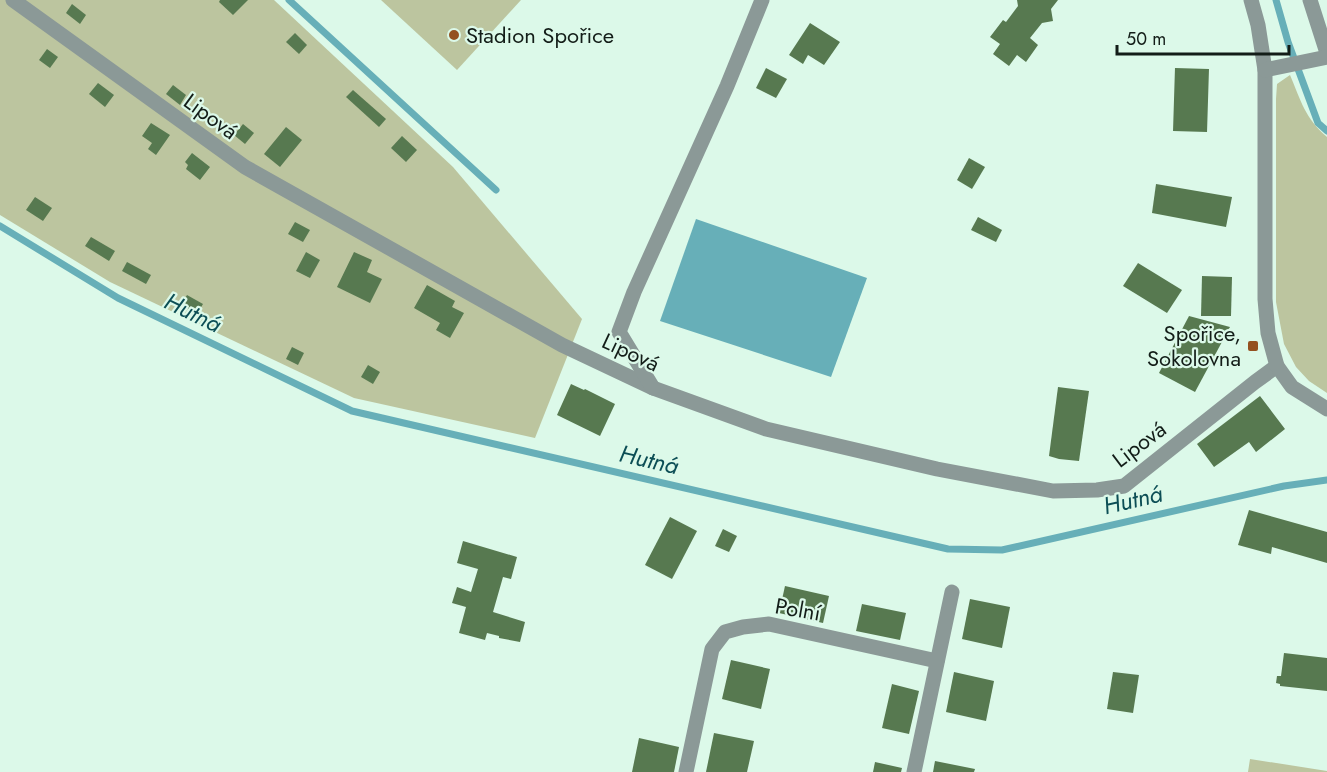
<svg xmlns="http://www.w3.org/2000/svg" width="1327" height="772" font-family="Jost,sans-serif">
<style>
.green{fill:#bcc59f}
.water{fill:#67afb8}
.lines{fill:none;stroke-linecap:round;stroke-linejoin:round}
.stream{stroke:#67afb8;stroke-width:7}
.building{fill:#577950}
.minor{stroke:#8b9997;stroke-width:15}
.poi-dot{fill:#945120;stroke:#dcf9e9;stroke-width:2}
.labels{text-anchor:middle;stroke-width:4.5;stroke-linejoin:round;paint-order:stroke}
.poi-label{font-size:22px;fill:#131d18;stroke:#dcf9e9;text-anchor:start}
.street-label{font-size:22px;fill:#131d18;stroke:#dcf9e9}
.water-label{font-size:24px;font-style:italic;fill:#0c4e55;stroke:#dcf9e9}
</style>
<rect width="100%" height="100%" fill="#dcf9e9"/>
<g class="green">
<path d="M0,0h274l179,167 129,152 -47,119 -181,-40 -244,-116 -110,-67z"/>
<path d="M381,0h140l-64,70z"/>
<path d="M1290,75c11,26 15,43 37,62v256l-18,-12 -13,-14 -12,-23 -8,-42v-203l1,-15z"/>
<path d="M1250,759l77,12v1h-79z"/>
</g>
<path class="water" d="M696,219l171,59 -36,99 -171,-56z"/>
<g class="lines">
<g class="stream">
<path d="M289,0l207,190"/>
<path d="M1276,0l12,42 30,81 9,8"/>
<path d="M0,226l118,72 234,113 596,138 54,1 282,-64 43,-6"/>
</g>
</g>
<g class="building">
<path d="M220,0h28l-15,15 -14,-13z"/>
<path d="M1017,0h41l-7,9 2,12 -11,2 -12,15 8,7 -12,17 -9,-7 -8,11 -16,-12 7,-10 -10,-7 13,-17 3,2 12,-16z"/>
<path d="M72,4l14,11 -6,9 -14,-11z"/>
<path d="M810,23l30,19 -16,23 -16,-10 -5,9 -14,-9z"/>
<path d="M295,33l12,12 -8,9 -13,-12z"/>
<path d="M47,49l11,8 -8,11 -11,-8z"/>
<path d="M766,68l21,11 -11,19 -20,-10z"/>
<path d="M1175,68l34,1 -2,63 -34,-1z"/>
<path d="M98,83l16,12 -9,12 -16,-13z"/>
<path d="M173,85l13,10 -6,10 -14,-11z"/>
<path d="M353,90l33,29 -7,8 -33,-30z"/>
<path d="M151,123l19,12 -14,20 -8,-6 4,-6 -10,-7z"/>
<path d="M243,124l11,9 -9,11 -11,-9z"/>
<path d="M286,127l16,13 -22,27 -16,-13z"/>
<path d="M402,136l15,14 -11,12 -15,-14z"/>
<path d="M192,153l18,14 -10,13 -14,-11 2,-4 -3,-3z"/>
<path d="M969,158l16,9 -13,22 -15,-9z"/>
<path d="M1156,184l76,13 -6,30 -74,-14z"/>
<path d="M35,197l17,11 -9,13 -17,-11z"/>
<path d="M978,217l24,13 -6,12 -25,-12z"/>
<path d="M295,222l15,8 -7,12 -15,-8z"/>
<path d="M91,237l24,14 -6,10 -24,-15z"/>
<path d="M306,252l14,8 -10,18 -14,-7z"/>
<path d="M354,252l18,8 -5,12 15,7 -12,24 -33,-16z"/>
<path d="M127,262l24,13 -5,9 -24,-13z"/>
<path d="M1138,263l44,27 -15,23 -44,-27z"/>
<path d="M1202,276l30,1 -1,39h-30z"/>
<path d="M427,285l28,16 -3,6 12,6 -14,25 -14,-8 4,-7 -26,-15z"/>
<path d="M187,295l16,9 -6,10 -16,-9z"/>
<path d="M1189,316l41,11 -35,65 -36,-19z"/>
<path d="M292,347l12,6 -6,12 -12,-6z"/>
<path d="M368,365l12,7 -7,12 -12,-7z"/>
<path d="M571,384l13,6 1,-1 30,15 -15,32 -43,-21z"/>
<path d="M1058,387l31,4 -10,70 -20,-2 -10,-3z"/>
<path d="M1260,396l25,33 -29,23 -7,-10 -35,25 -17,-23z"/>
<path d="M1249,510l78,22v31l-55,-16 -1,7 -33,-9z"/>
<path d="M670,517l27,14 -25,48 -27,-14z"/>
<path d="M723,529l14,7 -8,16 -14,-6z"/>
<path d="M463,541l54,16 -6,22 -8,-2 -10,35 32,10 -5,20 -21,-4v-2l-12,-3 -2,7 -26,-7 7,-26 -14,-4 5,-16 14,5 7,-23 -21,-6z"/>
<path d="M785,586l44,10 -6,27 -44,-10z"/>
<path d="M970,599l40,8 -8,41 -40,-9z"/>
<path d="M862,604l44,9 -6,27 -44,-9z"/>
<path d="M1284,653l43,5v33l-47,-5v-2l-4,-1 1,-7h4z"/>
<path d="M731,660l39,9 -9,40 -39,-10z"/>
<path d="M954,672l40,9 -8,40 -40,-9z"/>
<path d="M1113,672l26,3 -6,38 -26,-4z"/>
<path d="M892,684l27,7 -10,43 -27,-6z"/>
<path d="M714,733l40,8 -7,31h-41z"/>
<path d="M639,738l40,9 -5,25h-42z"/>
<path d="M935,761l40,8 -1,3h-41z"/>
<path d="M875,762l27,6 -1,4h-28z"/>
</g>
<g class="lines">
<g class="minor">
<path d="M13,0l232,167 317,178 91,43 113,41 171,40 116,22 44,-1 27,-4 131,-104 22,-16"/>
<path d="M1251,0l7,25 7,45v229l3,34 9,33 15,21 35,22"/>
<path d="M1310,0l17,53"/>
<path d="M1265,70l62,-13"/>
<path d="M653,388l-34,-56 15,-40 93,-206 35,-86"/>
<path d="M686,772l26,-123 13,-17 18,-5 26,-3 168,37"/>
<path d="M914,772l38,-180"/>
</g>
</g>
<g class="poi-dot">
<circle cx="454" cy="35" r="6"/>
<rect x="1247" y="340" width="12" height="12" rx="3"/>
</g>
<g class="labels">
<g class="poi-label">
<text x="466" y="43">Stadion Spořice</text>
<text x="1241" y="341" text-anchor="end">Spořice,<tspan x="1241" dy="25">Sokolovna</tspan></text>
</g>
<g class="street-label">
<text transform="translate(211 116) rotate(36)" y="8">Lipová</text>
<text transform="translate(631 352) rotate(25)" y="8">Lipová</text>
<text transform="translate(1139 444) rotate(-37)" y="8">Lipová</text>
<text transform="translate(798 609) rotate(10)" y="8">Polní</text>
</g>
<g class="water-label">
<text transform="translate(193 313) rotate(26)" y="8">Hutná</text>
<text transform="translate(649 460) rotate(13)" y="8">Hutná</text>
<text transform="translate(1133 500) rotate(-13)" y="8">Hutná</text>
</g>
</g>
<path d="M1117 45v9h172v-9" fill="none" stroke="#131d18" stroke-width="3"/>
<text x="1126" y="45" font-size="18" fill="#131d18" stroke="#dcf9e9" stroke-width="4.5" paint-order="stroke">50 m</text>
</svg>
